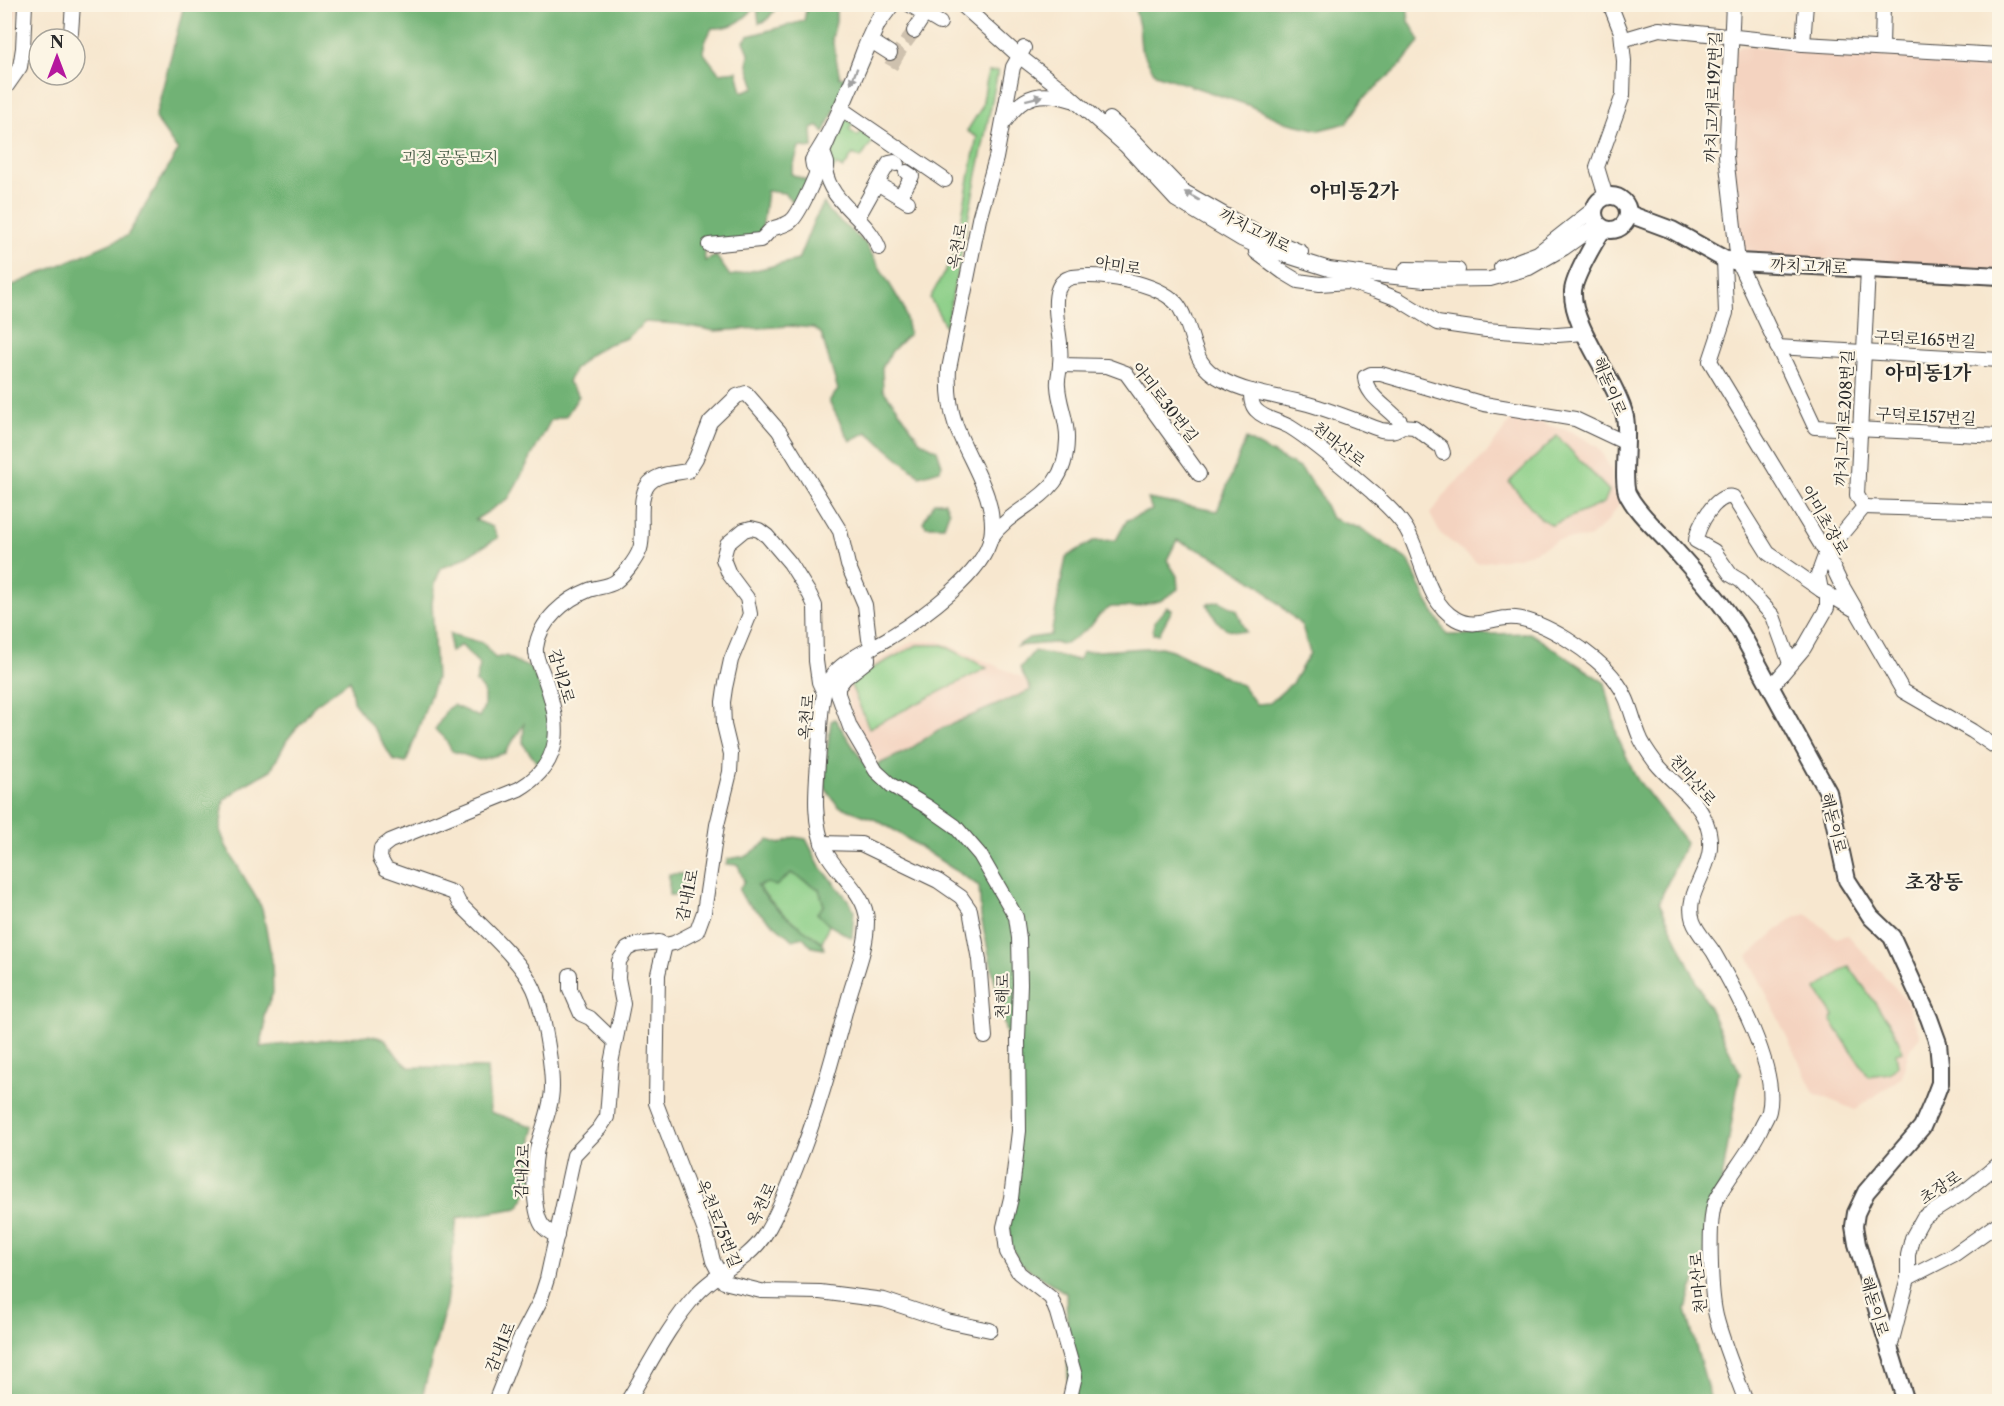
<svg xmlns="http://www.w3.org/2000/svg" width="2004" height="1406" font-family="'Libre Caslon Text','Noto Serif KR',serif">
<style>
.built{fill:#f4d3c0}
.green{fill:#8ccf88;stroke:#5c7d5a;stroke-width:1.5}
.forest{fill:#71b274;stroke:#4e6e50;stroke-width:1.5}
.lines{fill:none;stroke-linecap:round;stroke-linejoin:round}
.minor-tunnel{stroke:#cec1ae;stroke-width:14;stroke-dasharray:14 7;stroke-linecap:butt}
.minor-casing{stroke:#4a4744;stroke-width:16}
.major-casing{stroke:#4a4744;stroke-width:20}
.minor{stroke:#fff;stroke-width:14}
.major{stroke:#fff;stroke-width:16}
.oneway{fill:#a0a0a0}
.labels{text-anchor:middle;stroke-width:4.5;stroke-linejoin:round;paint-order:stroke}
.street-label{font-size:16px;fill:#2b2b2b;stroke:#fcf5e5}
.park-label{font-size:16px;fill:#485c47;stroke:#fcf5e5}
.quarter-label{font-size:20px;font-weight:bold;fill:#2b2b2b;stroke:#fcf5e5}
</style>
<rect width="100%" height="100%" fill="#fcf5e5"/>
<filter id="ink" filterUnits="userSpaceOnUse"><feTurbulence type="fractalNoise" baseFrequency=".0167" numOctaves="2"/><feDisplacementMap in="SourceGraphic" scale="12" xChannelSelector="R" yChannelSelector="G"/><feConvolveMatrix kernelMatrix="1 2 1 2 8 2 1 2 1" color-interpolation-filters="sRGB"/></filter>
<filter id="wash" filterUnits="userSpaceOnUse"><feTurbulence type="fractalNoise" baseFrequency=".008" numOctaves="4" result="noise"/><feDisplacementMap in="SourceGraphic" scale="24" xChannelSelector="R" yChannelSelector="G"/><feGaussianBlur stdDeviation="1.35" result="paint"/><feColorMatrix in="noise" values="0 0 0 0 0 0 0 0 0 0 0 0 0 0 0 0 0 1.4 0 .05"/><feComposite in="paint" operator="in"/></filter>
<g filter="url(#wash)">
<rect width="100%" height="100%" fill="#f7e7cf"/>
<g class="built">
<path d="M5,5h13l-11,70 -2,2z"/>
<path d="M1739,46l168,11 92,3v211l-239,-16 -19,-4 -13,-91 6,-108z"/>
<path d="M1519,413l14,3 13,9 25,6 27,16 13,22 2,19 6,16 -11,17 -19,17 -31,2 -24,12 -17,5 -40,6 -37,-30 -10,-19 22,-28 34,-32 27,-37z"/>
<path d="M913,641h26l67,29 25,12 -1,10 -111,60 -39,11 -25,-40 -10,-37 19,-17z"/>
<path d="M1806,913l30,25 12,-3 58,65 14,36 -11,14 -7,27 -47,33 -41,-17 -66,-137 40,-35z"/>
</g>
<g class="green">
<path d="M998,71l-52,256 -16,-29 25,-45 22,-116 -10,-6 15,-24 6,-35z"/>
<path d="M843,116l10,8 -4,6 9,6 4,-5 12,8 -13,19 -8,-4 -10,15 -7,-4 -6,8 2,-30z"/>
<path d="M1557,436l52,55 -5,12 -52,22 -11,-6 -32,-37z"/>
<path d="M917,645h26l44,23 -118,60 -19,-45 21,-14z"/>
<path d="M791,873l28,16 5,17 -7,7 12,12 -7,17c-25,-16 -47,-33 -65,-57l11,-3 8,4z"/>
<path d="M1849,966l44,62 10,23 -7,2 2,12 -9,8 -21,3 -37,-55 3,-5 -18,-27z"/>
</g>
<g class="forest">
<path d="M184,5h589l1,6 -8,10 -7,2 -2,-17c-14,14 -24,23 -45,22l-7,14 -2,10 16,21 18,-2 5,21 13,-5 -7,-21 1,-13 -5,-12 4,-5 56,-15 3,-16h29v17l-4,16 8,40 10,-1 -26,56 -5,-7 -7,3 1,19 -14,-1 -8,27 20,8 -13,25 -14,-14 -17,-2 -6,47 -57,11 1,12 11,-5 14,20 68,-16 16,-40 10,-17 4,8 37,32 39,65 5,26 -17,17 -10,17 1,22 13,16 24,35 17,9 5,15 -2,5 -20,6 -53,-44 -17,9 -21,-40 9,-11 -17,-57 -8,-5 -24,-2 -74,5 -38,-7 -32,-2 -18,16 -21,7 -17,10 -14,14 -7,13 11,14 -13,20 -15,4 -42,78 -34,22 18,7 5,11 -45,26 -12,4 -6,15 -3,20 4,76 -30,84 -13,-3 -16,-27 -24,-31 -3,-22 -35,25 -28,35 -16,30 -27,15 -20,15 -4,30 6,16 36,62 10,52 1,33 -9,21 1,13 -5,20 108,-12 17,4 13,18 11,10 78,1 3,44 45,15 -3,11 1,44 -15,26 -61,10 -11,86 -25,97h-416l-1,-1112 123,-53 51,-85 -23,-33z"/>
<path d="M1134,5h273l2,16 11,20 -19,24 -38,34 -16,24 -28,7 -34,-8 -37,-17 -93,-31 -14,-25 -2,-23z"/>
<path d="M1246,439l55,30 18,23 12,26 31,11 47,32 17,38 21,36 83,-2 75,50 13,55 19,41 49,63 -27,60 81,171 -25,148 -29,89 25,91h-642l-3,-108 -47,-30 -8,-17 -2,-19 6,-30 -6,-150 -28,-130 -2,-31 -85,-56 -18,-10 -38,-14 -13,-18 1,-28 5,-39 4,-2 33,50 39,-18 31,-21 93,-40 -11,-22 14,-17 44,9 5,-8 78,-5 11,3 71,36 13,18 14,-1 23,-21 17,-29 -8,-27 -43,-41 -40,-26 -42,-19 -10,20 10,16 1,13 -18,12 -25,6h-24l-12,8 -8,11 -25,18 -12,-1 -37,3 12,-8 22,-3 15,-78 27,-16 23,-1 11,-20 25,-10 -4,-11 69,12z"/>
<path d="M934,502h11l4,10 -5,14h-18l-3,-4z"/>
<path d="M1219,601l18,9 9,22c-24,-1 -28,-7 -39,-28z"/>
<path d="M1167,607l5,3 -13,24h-6l1,-12z"/>
<path d="M450,634l33,9 12,15 11,-2 12,7 13,5c11,23 24,47 21,73 -2,9 -8,18 -12,26l-17,-23 1,-20 -19,29 -26,7 -27,-9 -8,-14 -9,-7 12,-21 6,-4 26,12 5,-10v-16l-8,-9 4,-17 -19,-20 -11,7z"/>
<path d="M794,837l12,2 14,27 29,35 5,9 -2,28 -23,-13 -12,-12 7,-8 -5,-16 -28,-16 -15,13 -8,-3 -11,3c18,24 41,40 65,56l2,7 -12,-2 -9,-10 -10,3 -48,-39 -6,-11 5,-9 -6,-16 -12,-1 2,-5 19,-3 22,-16 11,4z"/>
<path d="M669,874h18l-2,22 -16,-1z"/>
</g>
</g>
<g filter="url(#ink)">
<g class="lines">
<g class="minor-tunnel">
<path d="M888,57l18,10"/>
<path d="M893,60l21,-29"/>
</g>
<g class="minor-casing">
<g id="minor">
<path d="M888,4c-19,25 -24,48 -36,76 -11,27 -23,56 -40,80l1,6 5,3 9,-1v-5l-4,-11 55,-128 15,-20"/>
<path d="M961,4l58,52 44,34 63,56 50,54 65,39 18,8 70,22 46,6 50,5 65,-1 39,-11 35,-20 34,-24"/>
<path d="M1733,4l-7,152 12,106 77,165 185,9"/>
<path d="M910,5l30,18"/>
<path d="M914,31l11,-17"/>
<path d="M71,33l2,-29"/>
<path d="M868,39l22,14"/>
<path d="M1622,40l37,-11 144,15 197,11"/>
<path d="M1803,44l3,-40"/>
<path d="M1882,47l1,-43"/>
<path d="M4,90l16,-23 3,-19 2,-44"/>
<path d="M840,108l105,72"/>
<path d="M1110,119l23,20 50,52 79,45 39,16"/>
<path d="M1006,120c18,-27 36,-29 66,-20"/>
<path d="M825,169c5,35 41,47 54,79"/>
<path d="M877,183l12,-20 5,-1 3,2"/>
<path d="M900,197l12,-21 -6,-4"/>
<path d="M1606,197l-9,-30 26,-72 1,-34 -3,-29 -11,-28"/>
<path d="M858,217l19,-34 31,19"/>
<path d="M709,245l51,-5c6,-3 8,-10 14,-12 6,-2 12,-3 17,-7 8,-6 23,-41 27,-52"/>
<path d="M1256,252l27,20 15,9 22,3 29,-2 28,9 21,8 39,24 49,7 71,5 28,-2"/>
<path d="M1724,259l2,54 -16,48 116,192 14,29 63,109 69,40 28,19"/>
<path d="M1501,267l37,-14 57,-45"/>
<path d="M1406,269l52,1"/>
<path d="M1777,347l223,13"/>
<path d="M1060,365l47,1 19,7 73,101"/>
<path d="M1251,391c0,7 0,14 5,19 8,9 24,11 34,17 29,18 56,43 82,65 12,11 27,24 35,38 16,28 19,72 49,89 18,10 33,0 51,-1 32,-3 91,38 109,63 14,19 15,34 23,54 3,9 11,20 17,28 15,19 41,35 50,59 17,44 -24,65 -13,99 4,12 15,22 21,32 21,37 65,115 55,158 -1,5 -6,12 -8,17 -12,26 -32,47 -45,72 -9,17 -5,95 0,116 7,28 20,58 30,86"/>
<path d="M1402,426l12,1 27,20 2,6"/>
<path d="M1864,507l136,4"/>
<path d="M990,539c28,-40 76,-38 77,-99 1,-19 -8,-35 -9,-54 -1,-8 2,-14 2,-22 1,-11 0,-25 -2,-36 -2,-16 -8,-47 15,-51 28,-4 83,5 103,26 4,4 7,11 9,16 11,24 8,46 36,60 27,15 58,17 87,25 25,7 49,17 73,26 9,1 14,2 21,-4l-2,-5c-12,-14 -34,-25 -35,-44l6,-3h10l103,30 91,15 51,24"/>
<path d="M1821,590l-3,-15 8,-22 38,-46 -7,-12 11,-226"/>
<path d="M868,657v3l-23,18 -7,9v7l12,33 26,44 15,14 37,22 27,19 25,29 36,62 3,21 1,46 -2,55 1,92 -8,67 -7,29 3,25 12,21 32,25 6,15 18,63 -6,26"/>
<path d="M1790,663l-17,-47 -32,-35 -10,-6 -17,-24 -18,-10c1,-15 20,-48 37,-44l35,56 53,37 34,20"/>
<path d="M1771,687l33,-39 23,-40v-15"/>
<path d="M822,843l39,1 77,37 23,16 9,13 9,50 6,77"/>
<path d="M665,945l-7,29 -2,129 51,134 6,24 11,21 37,9 59,1 64,8 63,21 43,9"/>
<path d="M570,975v14l11,25 9,4 25,24"/>
<path d="M557,1236c-6,-3 -11,-5 -15,-11 -10,-15 -9,-62 -4,-80 5,-19 14,-38 14,-58 0,-23 -9,-78 -18,-98 -13,-29 -53,-63 -75,-86l-5,-10 -68,-24 -6,-11 1,-10 9,-7 129,-52c48,-28 41,-70 24,-115 -3,-9 -8,-16 -7,-26 3,-27 30,-49 53,-58 8,-3 19,-3 26,-8 9,-7 21,-22 25,-33 6,-18 -6,-57 13,-69 9,-7 24,-7 35,-9l8,-13 14,-36 27,-26 9,-3 33,38 61,100 8,34 17,40 4,34 4,8"/>
<path d="M1908,1278l47,-24 45,-32"/>
<path d="M1889,1352l19,-74v-23l4,-17 11,-20 41,-26 36,-29"/>
<path d="M495,1402l24,-61 21,-40 7,-22 27,-124 25,-26 8,-12 4,-54 12,-59 -5,-26 1,-17 8,-12 8,-4 24,-3 6,3 9,-2 23,-12 7,-19 13,-87 13,-53 1,-18 -7,-29 -1,-23 2,-14 6,-28 19,-46 -3,-16 -18,-24 -6,-15 4,-15 17,-14 7,-2 8,2 8,6 23,27 20,32 5,11 1,55 3,21 5,11"/>
<path d="M627,1402c22,-36 41,-76 69,-107 20,-23 51,-33 68,-59 13,-20 22,-44 31,-66 23,-56 38,-114 54,-173 7,-25 18,-49 18,-76 -1,-29 -31,-47 -42,-71 -14,-31 -8,-69 -6,-102 1,-18 1,-36 5,-54 5,-31 43,-42 66,-57 31,-19 94,-63 101,-100 7,-40 -24,-78 -36,-114 -6,-18 -7,-35 -6,-54l30,-150 17,-61 17,-91 11,-19"/>
</g>
</g>
<g class="major-casing">
<g id="major">
<circle cx="1611" cy="213" r="17"/>
<path d="M1629,214l43,16 52,29 14,3 262,14"/>
<path d="M1603,229c-8,12 -29,48 -30,62 -2,36 43,88 52,126 4,18 -4,66 3,78 9,17 25,31 38,45 27,30 54,59 75,93l87,159 19,88 24,37 21,20 37,81 9,25 2,21v19l-8,21 -10,23 -56,65 -10,21 -2,13 3,18 49,158"/>
</g>
</g>
<use href="#minor" class="minor"/>
<use href="#major" class="major"/>
</g>
<defs><path id="oneway-solid" d="M-6-.8H1V-3.2L6.5 0L1 3.2V.8H-6Z" transform="scale(1.5)"/></defs>
<g class="oneway">
<use href="#oneway-solid" transform="translate(854 76) rotate(112)"/>
<use href="#oneway-solid" transform="translate(1034 98) rotate(-14)"/>
<use href="#oneway-solid" transform="translate(1192 196) rotate(-150)"/>
</g>
</g>
<g class="labels">
<g class="street-label">
<text transform="translate(1713 97) rotate(-88)" y="6">까치고개로197번길</text>
<text transform="translate(1255 230) rotate(27)" y="6">까치고개로</text>
<text transform="translate(957 246) rotate(-79)" y="6">옥천로</text>
<text transform="translate(1118 265) rotate(9)" y="6">아미로</text>
<text transform="translate(1809 266) rotate(3)" y="6">까치고개로</text>
<text transform="translate(1925 339) rotate(3)" y="6">구덕로165번길</text>
<text transform="translate(1610 386) rotate(67)" y="6">해돋이로</text>
<text transform="translate(1165 402) rotate(52)" y="6">아미로30번길</text>
<text transform="translate(1926 416) rotate(3)" y="6">구덕로157번길</text>
<text transform="translate(1844 418) rotate(-87)" y="6">까치고개로208번길</text>
<text transform="translate(1339 444) rotate(38)" y="6">천마산로</text>
<text transform="translate(1825 520) rotate(60)" y="6">아미초장로</text>
<text transform="translate(562 676) rotate(74)" y="6">감내2로</text>
<text transform="translate(806 717) rotate(-85)" y="6">옥천로</text>
<text transform="translate(1693 780) rotate(49)" y="6">천마산로</text>
<text transform="translate(1834 823) rotate(76)" y="6">해돋이로</text>
<text transform="translate(687 895) rotate(-78)" y="6">감내1로</text>
<text transform="translate(1002 996) rotate(-89)" y="6">천해로</text>
<text transform="translate(522 1171) rotate(-87)" y="6">감내2로</text>
<text transform="translate(1940 1187) rotate(-34)" y="6">초장로</text>
<text transform="translate(761 1204) rotate(-64)" y="6">옥천로</text>
<text transform="translate(719 1223) rotate(68)" y="6">옥천로75번길</text>
<text transform="translate(1698 1283) rotate(-95)" y="6">천마산로</text>
<text transform="translate(1875 1306) rotate(73)" y="6">해돋이로</text>
<text transform="translate(500 1347) rotate(-67)" y="6">감내1로</text>
</g>
<g class="park-label">
<text x="450" y="163">괴정 공동묘지</text>
</g>
<g class="quarter-label">
<text x="1354" y="198">아미동2가</text>
<text x="1928" y="380">아미동1가</text>
<text x="1934" y="889">초장동</text>
</g>
</g>
<rect width="2004" height="1406" fill="none" stroke="#fcf5e5" stroke-width="24"/>
<g transform="translate(57 57)"><circle r="28" fill="#fcf5e5" stroke="#a8a49b" stroke-width="1.5"/>
<path d="M0-4.5L10 22L0 15L-10 22Z" fill="#b5179e"/>
<text y="-9" font-size="16" font-weight="bold" text-anchor="middle" fill="#2b2b2b">N</text>
</g>
</svg>
